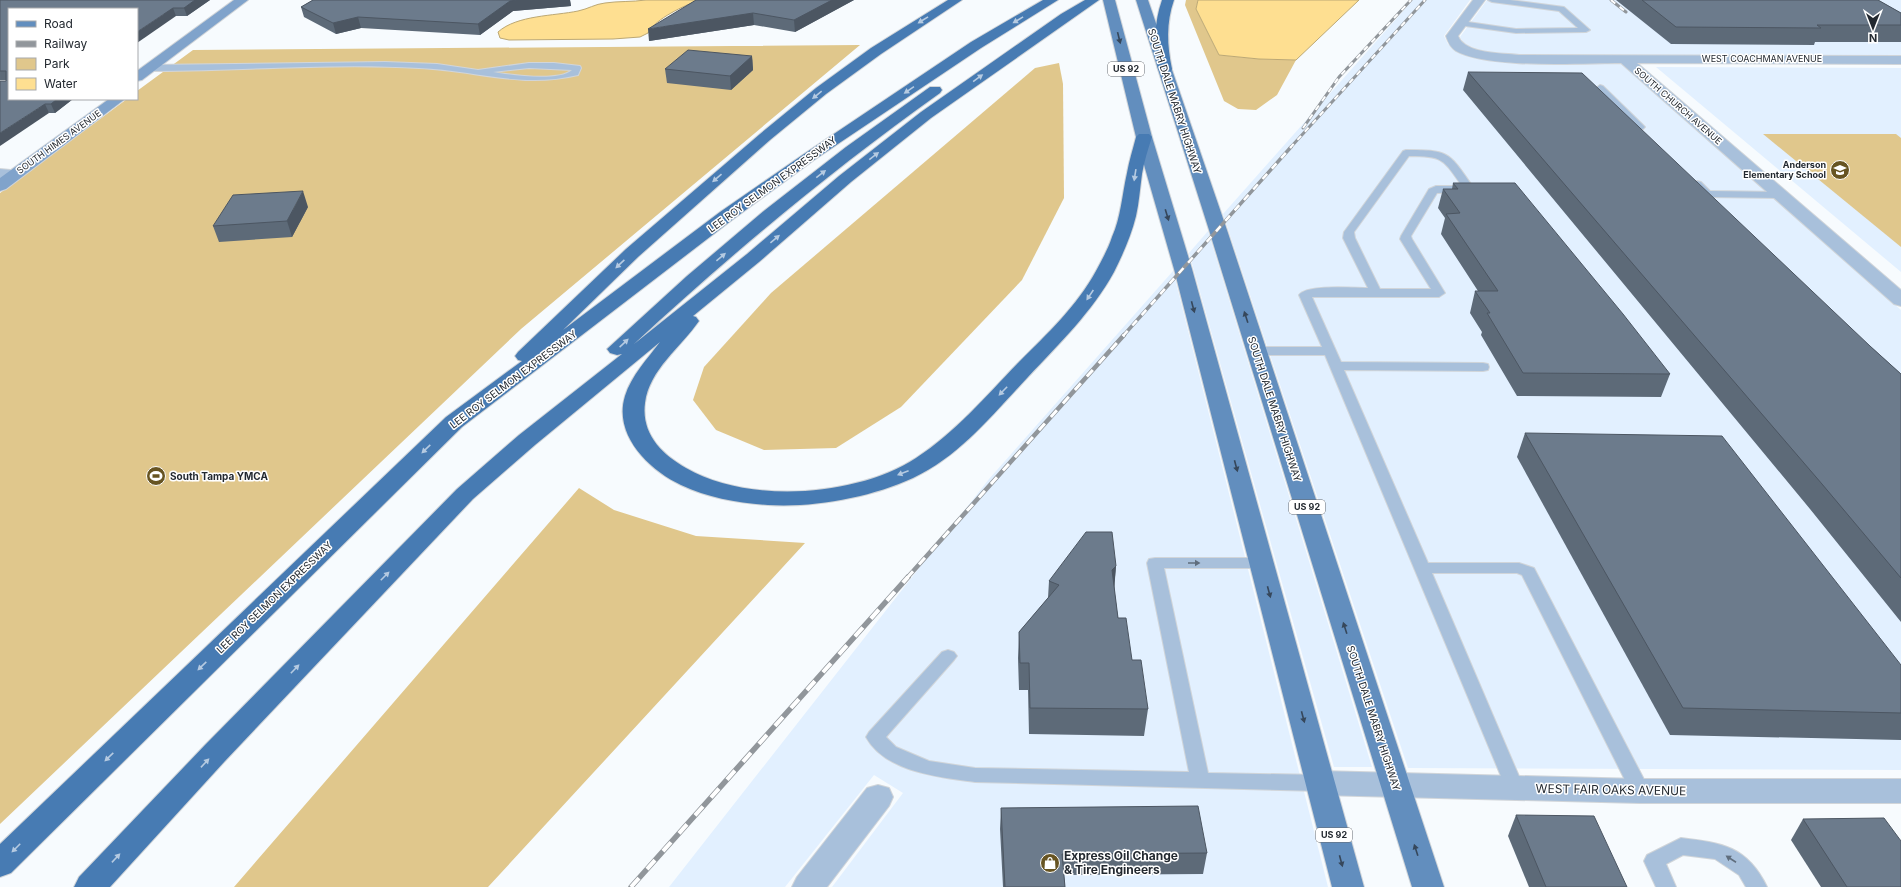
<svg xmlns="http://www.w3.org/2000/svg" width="1901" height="887" font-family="Inter,sans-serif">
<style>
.built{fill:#e2f0ff}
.green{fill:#e0c78c}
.water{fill:#fedf91;stroke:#bca874}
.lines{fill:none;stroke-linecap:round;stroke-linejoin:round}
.lane-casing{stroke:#d1d5d9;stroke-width:2}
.street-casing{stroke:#d1d5d9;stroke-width:2}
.secondary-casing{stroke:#d1d5d9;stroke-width:2}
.primary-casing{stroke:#d1d5d9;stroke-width:2}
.highway-casing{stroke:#d1d5d9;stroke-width:2}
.lane{fill:#a8c0db;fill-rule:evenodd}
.street{fill:#a8c0db;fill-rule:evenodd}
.secondary{fill:#80a3cb;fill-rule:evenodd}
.primary{fill:#628ebe;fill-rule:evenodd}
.highway{fill:#477bb3;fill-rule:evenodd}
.rail-far3-casing{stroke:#91969b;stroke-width:3}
.rail-far2-casing{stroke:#91969b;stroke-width:3.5}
.rail-far1-casing{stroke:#91969b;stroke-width:4.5}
.rail-casing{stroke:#91969b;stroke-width:5.5}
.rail-far3{stroke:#fff;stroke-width:2;stroke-dasharray:5.5;stroke-linecap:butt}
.rail-far2{stroke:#fff;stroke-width:2.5;stroke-dasharray:7;stroke-linecap:butt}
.rail-far1{stroke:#fff;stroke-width:3;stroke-dasharray:9;stroke-linecap:butt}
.rail{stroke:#fff;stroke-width:4;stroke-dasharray:12;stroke-linecap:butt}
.wall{fill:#5d6a78}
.shaded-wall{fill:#4c5662}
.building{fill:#6c7b8c;stroke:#4c5662}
.oneway{fill:#b5cae1}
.oneway2{fill:#36475b}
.oneway3{fill:#5f6d7d}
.labels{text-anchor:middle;stroke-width:3;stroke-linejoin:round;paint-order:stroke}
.far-street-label{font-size:9px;fill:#232930;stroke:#fff}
.shield{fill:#fff;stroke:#65696e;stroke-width:1}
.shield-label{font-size:9px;font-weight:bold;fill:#232930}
.far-poi-label{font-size:9px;font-weight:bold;fill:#232930;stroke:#fff;text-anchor:end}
.street-label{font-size:10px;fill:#232930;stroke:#fff}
.poi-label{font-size:10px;font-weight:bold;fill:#232930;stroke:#fff;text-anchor:start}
.near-street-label{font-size:12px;fill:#232930;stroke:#fff}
.near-poi-label{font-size:12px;font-weight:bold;fill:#232930;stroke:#fff;text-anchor:start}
</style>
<rect width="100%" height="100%" fill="#f7fbfe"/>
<g class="built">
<path d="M1413,0h57l-26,36 4,8 17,9 154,9 282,248v460l-493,-2 -185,-554z"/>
<path d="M1487,0h414v56l-384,-1 -28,-2 -25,-9 -4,-7z"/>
<path d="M1656,67l245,1v204z"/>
<path d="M1208,231l164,536h-38l-145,-514z"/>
<path d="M1173,271l155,616h-496l71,-94 -29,-18 -89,112h-116l320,-408z"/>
</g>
<g class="green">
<path d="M1186,0h12l-2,9 23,46 40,4 37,1 -19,35 -21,15 -18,-1 -14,-8 -39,-96z"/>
<path d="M860,45l-339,284 -521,495v-631l127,-94h10v-8l56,-41z"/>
<path d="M1059,63l4,21 1,114 -42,82 -121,127 -65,41 -72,2 -48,-20 -23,-30 11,-33 67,-74 264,-225z"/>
<path d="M1763,134h133l5,4v109z"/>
<path d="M579,488l35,22 82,26 109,7 -317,344h-254z"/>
</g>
<g class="water">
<path d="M646,0h53c-15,6 -43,18 -51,33l-8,4 -27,2 -104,1 -9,-2 -2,-6c19,-17 56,-16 80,-21 10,-2 17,-7 27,-8 13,-2 27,-1 41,-3z"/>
<path d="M1198,0h161l-63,60 -37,-1 -40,-4 -23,-46z"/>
</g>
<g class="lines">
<g class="lane-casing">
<g id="lane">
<path d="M1488,0h22l54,7 26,23 -4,2 -70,1 -58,-8 -1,-2 4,-2 55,8 62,-1 -19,-17 -67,-9z"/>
<path d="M385,62l52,2 41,6 51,-7h25l26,3 1,2 -3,7c-57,14 -103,-5 -159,-7 -90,-5 -181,3 -271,3l-4,-3 4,-3zM529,68l43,2c-13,12 -62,5 -79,2z"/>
<path d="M1600,85l3,1 40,39 2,2 -2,2h-6l-40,-39 -1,-2z"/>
<path d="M1406,150c43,0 43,2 67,37l-8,5 -28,1 -26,43 1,3 33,54 -6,4h-127l29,65 142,1 5,1 1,3 -1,3 -5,1 -139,-1 84,193h91l15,5 116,223 -3,5 -7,3 -7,-3 -111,-221 -5,-2h-85l92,215 -2,5 -7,3 -7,-3 -183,-438h-68l-4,-1 -2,-3 2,-3 4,-1h65l-23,-52c8,-11 55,-7 69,-7l-25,-50 1,-6 59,-81zM1409,156c34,0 34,3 53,30h-26l-7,3 -28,47 -1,3 31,50h-51l-25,-51 -1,-6z"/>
<path d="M1697,181l4,1 9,9 70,1 5,3 -5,3 -73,-1 -4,-1 -11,-12z"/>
<path d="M1155,558h106l6,1 2,4 -2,4 -6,1h-97l44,205 112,2 7,3 2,5 -2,5 -7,3 -345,-9c-36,-5 -90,-10 -109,-45l3,-5 73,-80 6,-2 6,2 3,4 -3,4 -68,77 10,10 33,14 46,7 214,4 -42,-209 2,-4z"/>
<path d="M1681,838c41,5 66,8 86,49h-21l-7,-12 -24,-16 -32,-4 -17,9 10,23h-20l-12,-26 3,-6z"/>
</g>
</g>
<g class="street-casing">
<g id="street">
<path d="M1473,0h12l-27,36c7,18 44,17 61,19l382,1v8l-264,-1 264,227v16l-7,-2 -273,-241c-39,0 -133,6 -165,-12 -6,-4 -8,-9 -10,-15z"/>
<path d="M0,169l21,2 2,3 -2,3 -21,2z"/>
<path d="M1320,771l320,8h261v24h-261l-320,-8 -11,-4 -4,-8 4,-8z"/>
<path d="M878,785l11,3 4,9 -4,9 -62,81h-35l5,-10 70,-89z"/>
</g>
</g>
<g class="secondary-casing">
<g id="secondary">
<path d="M234,0h14l-106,80 -5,1v-10z"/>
<path d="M109,99h16l-119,90 -6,2v-13z"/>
</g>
</g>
<g class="primary-casing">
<g id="primary">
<path d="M1103,0h12l37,137 40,132 172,618h-32l-158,-618 -38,-132z"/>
<path d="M1136,0h12l79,230 217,657h-32l-203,-657z"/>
</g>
</g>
<g class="highway-casing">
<g id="highway">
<path d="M948,0h14l-81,54 -55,40 -56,46 -132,117 -75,73 157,-118 84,-58 167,-112 72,-42h15l-77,48 -167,112 -82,60 -270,207 -451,446 -11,4v-33l446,-427 76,-56 -4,-1 -3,-4 3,-4 108,-103 134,-115 56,-46 55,-40z"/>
<path d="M1085,0h14l-168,118 -80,64 -92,80 -66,54 3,1 3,4c-18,26 -50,49 -54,82 -4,30 16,51 41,65 62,36 170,29 230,-10 40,-26 70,-62 103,-96 28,-28 58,-56 77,-91 6,-11 12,-22 16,-34 9,-20 10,-42 15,-64 2,-12 6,-24 9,-36l3,-3h10l3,3c-4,12 -8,25 -10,37 -2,14 -3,29 -6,42 -5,20 -13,38 -22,56 -22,40 -55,72 -86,105 -35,37 -68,79 -115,101 -41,19 -99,30 -145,27 -29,-2 -60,-7 -87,-20 -32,-15 -68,-50 -56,-89 6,-20 23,-38 35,-54l-125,103 -62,54 -248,262 -115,126h-36l5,-10 126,-132 252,-256 62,-54 103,-81 -5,1 -7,-2 -3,-4 80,-73 78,-66 81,-63 84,-60h10l2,3 -2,3c-108,77 -209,161 -306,251l113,-90 92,-78 82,-64 140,-98z"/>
<path d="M1162,0h12c-8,23 -7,45 -2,69l-2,3h-10l-2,-3c-4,-24 -4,-46 4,-69z"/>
</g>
</g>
<use href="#lane" class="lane"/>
<use href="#street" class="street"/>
<use href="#secondary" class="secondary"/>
<use href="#primary" class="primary"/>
<use href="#highway" class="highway"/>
<g class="rail-far3-casing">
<g id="rail-far3">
<path d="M1611,0l15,12"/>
<path d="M1303,128l36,-51 72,-77"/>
<path d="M1290,148l135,-148"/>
</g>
</g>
<g class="rail-far2-casing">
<path id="rail-far2" d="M1123,336l168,-189"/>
</g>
<g class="rail-far1-casing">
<path id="rail-far1" d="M907,578l217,-243"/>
</g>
<g class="rail-casing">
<path id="rail" d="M631,887l277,-310"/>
</g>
<use href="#rail-far3" class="rail-far3"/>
<use href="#rail-far2" class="rail-far2"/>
<use href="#rail-far1" class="rail-far1"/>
<use href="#rail" class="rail"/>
</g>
<g class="wall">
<path d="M0,0h210l-23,16h-11l-39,-7 -64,90 -18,14h-6l-43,-32v-1h-6z"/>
<path d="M313,0h257l1,6 -58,5 -33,24 -119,-7 -25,6 -32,-17 -3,-10z"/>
<path d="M696,0h158l-59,32 -41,-7 -105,16z"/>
<path d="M1616,0h262l23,13v29h-86l-1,3 -143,-1z"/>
<path d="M752,56l1,14 -22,20 -64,-7 -2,-14z"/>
<path d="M1468,72l402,274 31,28v248l-91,-113 -347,-419z"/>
<path d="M1453,183l217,191 -9,23 -144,-1 -36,-61 1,-3 -12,-19 5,-22h3l-37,-57 4,-16 -7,-10 5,-19h9z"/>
<path d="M308,207l-16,30 -73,5 -6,-16z"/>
<path d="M1525,433l376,232v75l-231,-5 -153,-278z"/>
<path d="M1116,566l-2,21 4,31 30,91 -4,27 -115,-2 -1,-44h-9l-1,-32 1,-26 29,-34 1,-17z"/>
<path d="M1001,808l206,45 -4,21 -139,1 1,12h-62l-3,-58z"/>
<path d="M1516,815l111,72h-98l-21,-51z"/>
<path d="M1803,819l98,68h-80l-30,-47z"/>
</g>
<g class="shaded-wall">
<path d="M195,0h15l-23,16 -3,-8z"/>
<path d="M517,0h53l1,6 -58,5 -33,24 -2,-11 32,-23z"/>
<path d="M832,0h22l-59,32 -1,-12z"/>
<path d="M173,8l3,8 -39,27v-11z"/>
<path d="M753,13l1,12 -105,16 -1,-12z"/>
<path d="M358,17l3,11 -25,6 -3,-11z"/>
<path d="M752,56l1,14 -22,20 -1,-14z"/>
<path d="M57,99h16l-18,14 -4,-9z"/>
<path d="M45,104l4,9 -49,33v-13z"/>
<path d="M303,191l5,16 -16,30 -5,-16z"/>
<path d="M1116,566l-2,26 -2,-22z"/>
</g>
<g class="building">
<path d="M0,0h195l-11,8h-11l-36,24v-23h-128v90h48l-6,5h-6l-45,29v-52h6v-10h-6z"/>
<path d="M313,0h204l-7,1 -32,23 -120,-7 -25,6 -32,-16z"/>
<path d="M696,0h136l-38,20 -41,-7 -105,16z"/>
<path d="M1642,0h236l23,13v12h-84l4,3 -145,-1z"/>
<path d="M688,50l64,6 -22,20 -65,-7z"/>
<path d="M1468,72l114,1 288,273 31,28v204l-79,-94z"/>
<path d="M1453,183h62l108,131 47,60 -147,-1 -36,-60h3l-15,-22h23l-52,-77 14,-1 -17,-24h15z"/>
<path d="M303,191l-16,30 -74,5 20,-31z"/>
<path d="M1525,433l197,3 179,229v48l-218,-5z"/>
<path d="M1086,532h26l4,34 -4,4 6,48h8l6,42h9l7,49 -118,-1 -1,-45h-9l-1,-31 40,-47 -10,-4z"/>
<path d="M1198,806l9,47 -145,1 3,33h-60l-4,-79z"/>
<path d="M1516,815l78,1 33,71h-81z"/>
<path d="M1884,818l17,23v46h-54l-44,-68z"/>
</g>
<defs><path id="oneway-solid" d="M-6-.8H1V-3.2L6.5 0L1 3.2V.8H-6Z"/></defs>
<g class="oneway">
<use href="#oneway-solid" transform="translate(923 20) rotate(148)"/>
<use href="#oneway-solid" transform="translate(1018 20) rotate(149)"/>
<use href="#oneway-solid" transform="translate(978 78) rotate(-36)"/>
<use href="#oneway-solid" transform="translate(909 90) rotate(146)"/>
<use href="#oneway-solid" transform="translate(817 95) rotate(141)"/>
<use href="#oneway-solid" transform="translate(874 156) rotate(-38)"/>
<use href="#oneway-solid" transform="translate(821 174) rotate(-38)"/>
<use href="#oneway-solid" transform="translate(1135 175) rotate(99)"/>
<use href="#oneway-solid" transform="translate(717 178) rotate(139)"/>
<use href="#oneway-solid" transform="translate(775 239) rotate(-40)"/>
<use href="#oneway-solid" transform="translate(721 257) rotate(-40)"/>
<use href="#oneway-solid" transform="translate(620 264) rotate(137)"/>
<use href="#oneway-solid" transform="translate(1090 295) rotate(124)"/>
<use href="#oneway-solid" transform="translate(624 343) rotate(-43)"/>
<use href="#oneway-solid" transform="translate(1003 391) rotate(134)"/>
<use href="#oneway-solid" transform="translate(426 449) rotate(136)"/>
<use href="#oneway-solid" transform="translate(903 473) rotate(159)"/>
<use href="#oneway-solid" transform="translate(385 576) rotate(-45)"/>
<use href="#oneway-solid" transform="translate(202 666) rotate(136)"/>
<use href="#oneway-solid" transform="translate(295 669) rotate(-46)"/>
<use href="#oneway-solid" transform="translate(109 757) rotate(136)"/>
<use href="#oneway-solid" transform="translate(205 763) rotate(-47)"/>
<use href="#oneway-solid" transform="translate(16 848) rotate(135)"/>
<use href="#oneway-solid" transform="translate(116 858) rotate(-47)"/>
</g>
<g class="oneway2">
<use href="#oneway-solid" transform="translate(1119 38) rotate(76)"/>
<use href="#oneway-solid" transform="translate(1167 215) rotate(73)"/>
<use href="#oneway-solid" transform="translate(1193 307) rotate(75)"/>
<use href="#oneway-solid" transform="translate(1246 317) rotate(-108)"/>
<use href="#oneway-solid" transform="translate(1236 466) rotate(75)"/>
<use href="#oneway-solid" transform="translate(1269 592) rotate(75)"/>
<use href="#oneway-solid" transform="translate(1345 628) rotate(-108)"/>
<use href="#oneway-solid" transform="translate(1303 717) rotate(75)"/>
<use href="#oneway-solid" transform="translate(1416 850) rotate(-108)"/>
<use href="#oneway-solid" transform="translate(1341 861) rotate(75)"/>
</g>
<g class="oneway3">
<use href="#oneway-solid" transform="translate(1194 563)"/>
<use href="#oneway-solid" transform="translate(1731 859) rotate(-147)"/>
</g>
<defs>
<g id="school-disc" transform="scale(1)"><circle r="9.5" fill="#675422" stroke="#fff"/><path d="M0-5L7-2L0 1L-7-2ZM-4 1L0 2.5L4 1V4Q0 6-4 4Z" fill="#fff"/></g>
<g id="stadium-disc" transform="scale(1)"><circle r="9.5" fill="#675422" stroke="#fff"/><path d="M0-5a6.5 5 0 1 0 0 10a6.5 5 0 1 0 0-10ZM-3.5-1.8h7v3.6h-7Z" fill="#fff"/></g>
<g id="shop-disc" transform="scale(1)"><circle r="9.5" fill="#675422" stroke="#fff"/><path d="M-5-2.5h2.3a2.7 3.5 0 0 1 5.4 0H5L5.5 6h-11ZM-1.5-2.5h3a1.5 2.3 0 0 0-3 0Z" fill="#fff"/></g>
</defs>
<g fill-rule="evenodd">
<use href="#school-disc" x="1840" y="170"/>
<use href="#stadium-disc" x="156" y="476"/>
<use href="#shop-disc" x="1050" y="863"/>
</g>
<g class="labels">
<g class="far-street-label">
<text x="1762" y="62">WEST COACHMAN AVENUE</text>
<text transform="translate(1678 106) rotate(41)" y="3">SOUTH CHURCH AVENUE</text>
<text transform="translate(59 142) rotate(-36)" y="3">SOUTH HIMES AVENUE</text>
</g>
<g class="shield">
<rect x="1108" y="62" width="36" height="14" rx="3"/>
<rect x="1289" y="500" width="36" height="14" rx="3"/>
<rect x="1316" y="828" width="36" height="14" rx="3"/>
</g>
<g class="shield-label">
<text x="1126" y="72">US 92</text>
<text x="1307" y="510">US 92</text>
<text x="1334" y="838">US 92</text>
</g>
<g class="far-poi-label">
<text x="1826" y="168">Anderson<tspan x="1826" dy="10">Elementary School</tspan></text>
</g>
<g class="street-label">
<text transform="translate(1175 101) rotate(72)" y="4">SOUTH DALE MABRY HIGHWAY</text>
<text transform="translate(772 184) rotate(-36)" y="4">LEE ROY SELMON EXPRESSWAY</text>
<text transform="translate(513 379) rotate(-37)" y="4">LEE ROY SELMON EXPRESSWAY</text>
<text transform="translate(1275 409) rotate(72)" y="4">SOUTH DALE MABRY HIGHWAY</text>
<text transform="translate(274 597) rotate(-44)" y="4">LEE ROY SELMON EXPRESSWAY</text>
<text transform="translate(1374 718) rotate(72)" y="4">SOUTH DALE MABRY HIGHWAY</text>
</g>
<g class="poi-label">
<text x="170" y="480">South Tampa YMCA</text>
</g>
<g class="near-street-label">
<text transform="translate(1611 790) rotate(1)" y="4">WEST FAIR OAKS AVENUE</text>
</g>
<g class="near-poi-label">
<text x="1064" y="860">Express Oil Change<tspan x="1064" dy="14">&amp; Tire Engineers</tspan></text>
</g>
</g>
<rect x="8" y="8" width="130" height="92" fill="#ffffff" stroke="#a7a9ac"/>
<rect x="16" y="21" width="20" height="6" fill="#628ebe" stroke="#a7a9ac"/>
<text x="44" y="28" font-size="12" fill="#232930">Road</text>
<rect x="16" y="41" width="20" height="6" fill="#91969b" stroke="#a7a9ac"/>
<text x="44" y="48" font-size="12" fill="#232930">Railway</text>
<rect x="16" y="58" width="20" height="12" fill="#e0c78c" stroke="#a7a9ac"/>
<text x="44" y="68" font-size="12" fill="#232930">Park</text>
<rect x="16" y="78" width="20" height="12" fill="#fedf91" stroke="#a7a9ac"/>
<text x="44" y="88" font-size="12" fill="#232930">Water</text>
<g transform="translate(1873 28) rotate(180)" stroke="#ffffff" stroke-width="3" paint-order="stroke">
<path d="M0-3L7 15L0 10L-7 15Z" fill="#232930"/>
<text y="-6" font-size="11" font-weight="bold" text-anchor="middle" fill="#232930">N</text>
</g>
</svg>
